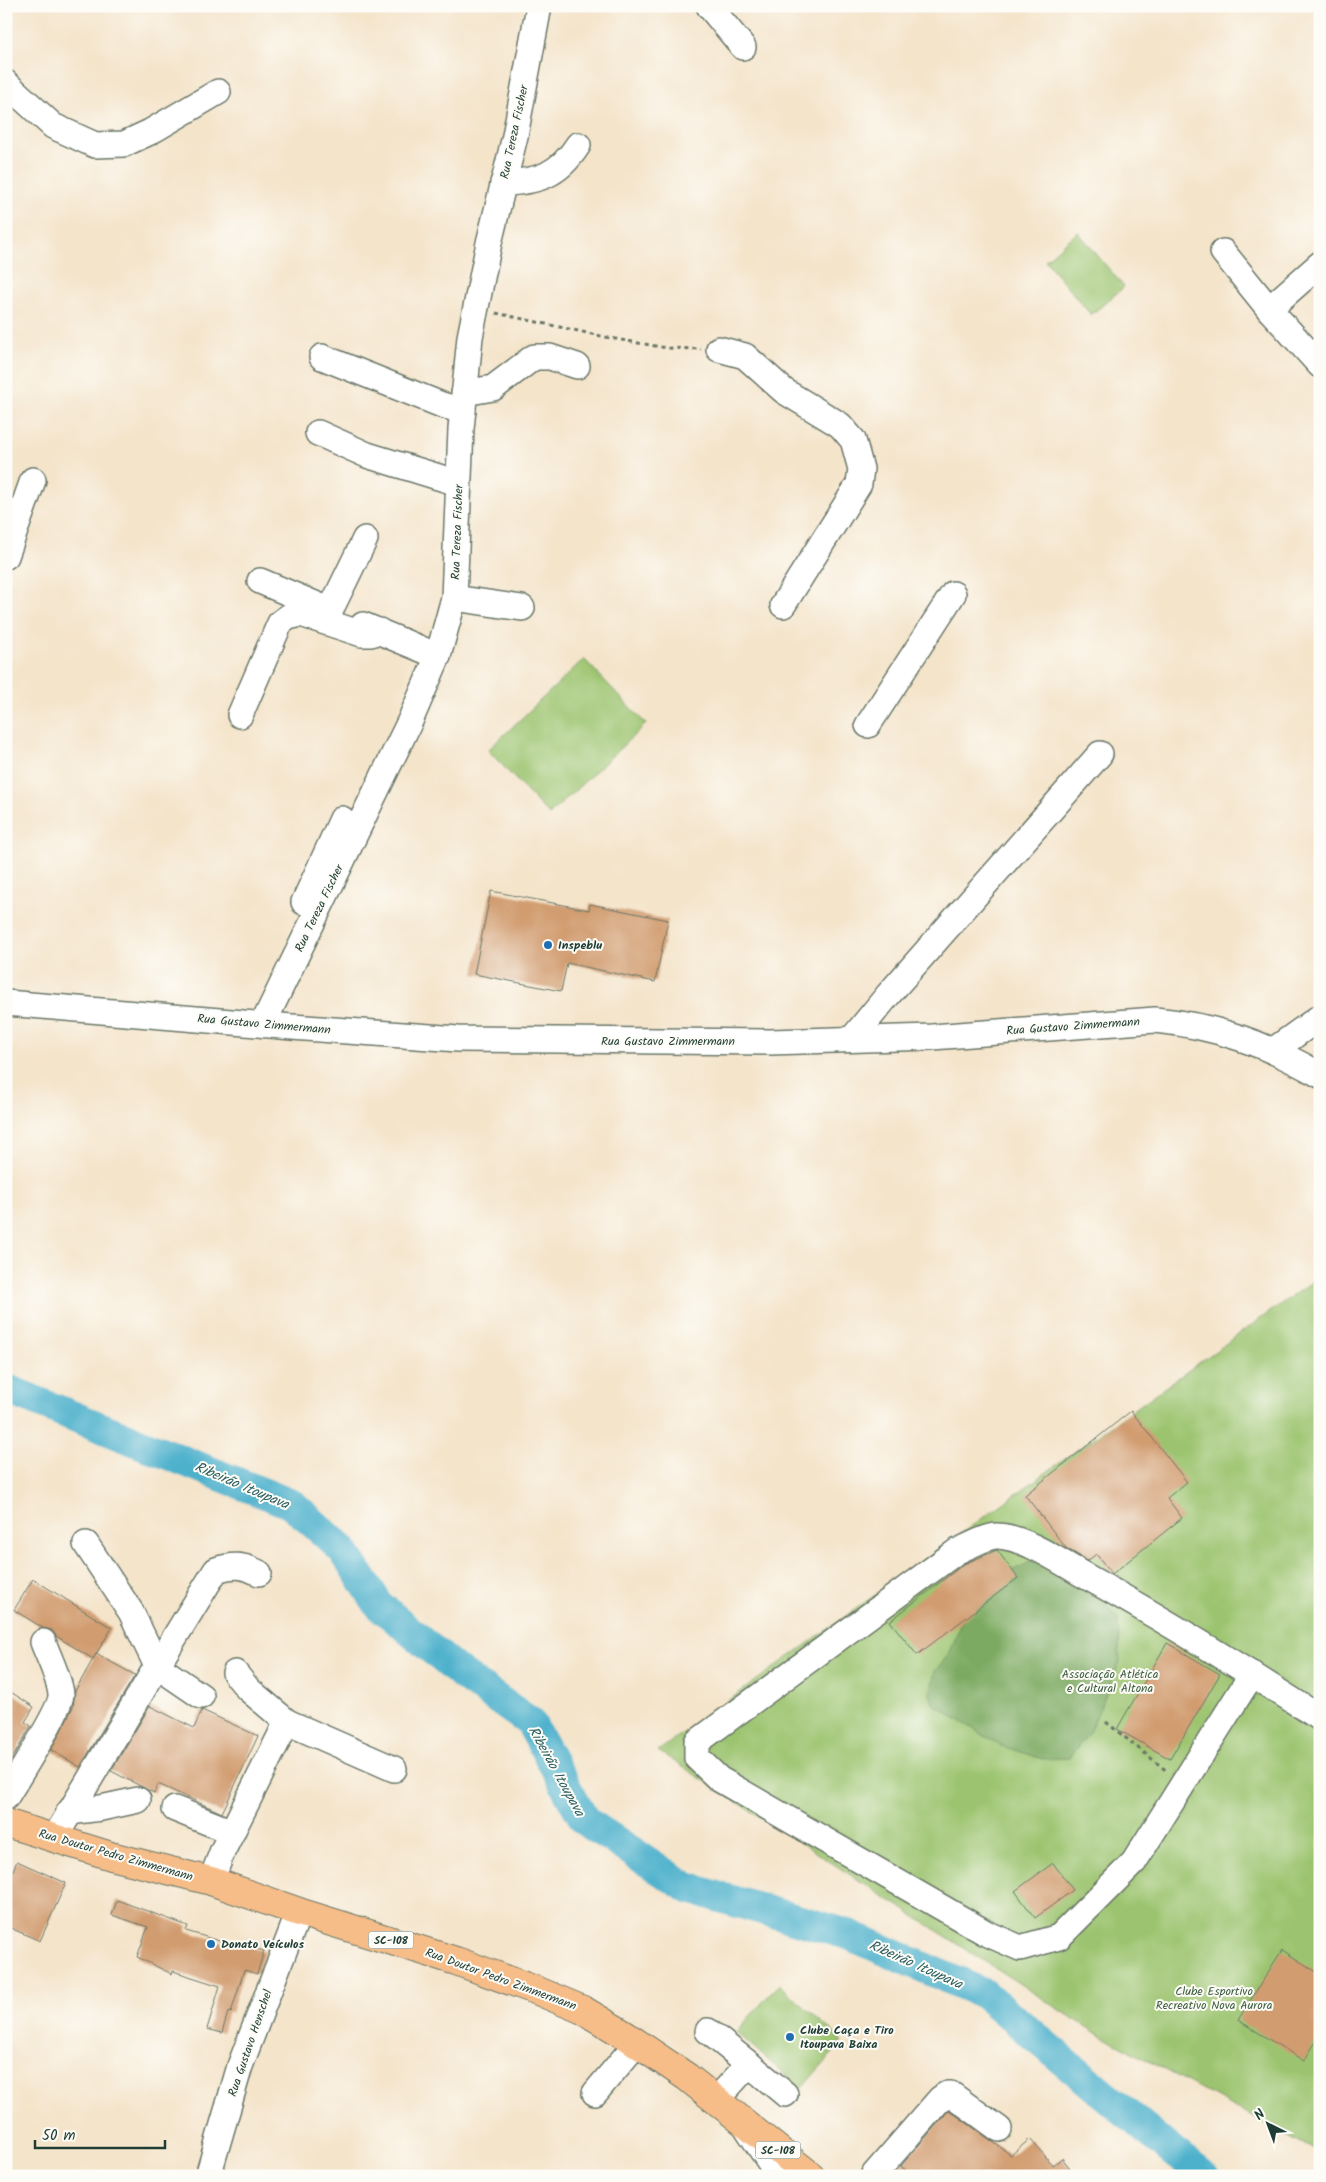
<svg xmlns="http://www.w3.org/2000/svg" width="1326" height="2182" font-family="Kalam,sans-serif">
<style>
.green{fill:#9cc46f;stroke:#5e8052}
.forest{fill:#7daa62;stroke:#4e744b}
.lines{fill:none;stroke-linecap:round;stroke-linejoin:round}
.river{stroke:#4db1cc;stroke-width:31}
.building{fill:#d19c6f}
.minor-casing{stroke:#6a7768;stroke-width:28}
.major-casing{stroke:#6a7768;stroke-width:30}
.path{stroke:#6a7768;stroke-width:3;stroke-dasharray:4 4;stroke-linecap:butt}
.minor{stroke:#fff;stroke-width:25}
.major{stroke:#f7bd88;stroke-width:28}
.poi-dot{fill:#1f6fb2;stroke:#fdfcf7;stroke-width:2}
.labels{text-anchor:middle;stroke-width:4;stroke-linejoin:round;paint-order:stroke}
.shield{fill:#fdfcf7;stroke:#62766e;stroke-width:1}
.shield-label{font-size:11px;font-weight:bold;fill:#1f3d34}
.street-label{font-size:12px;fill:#1f3d34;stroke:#fdfcf7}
.poi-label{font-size:12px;font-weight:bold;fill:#1f3d34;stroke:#fdfcf7;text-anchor:start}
.park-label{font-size:12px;fill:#3e5f43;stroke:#fdfcf7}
.water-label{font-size:14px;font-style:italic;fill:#2d6062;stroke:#fdfcf7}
</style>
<rect width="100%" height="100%" fill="#fdfcf7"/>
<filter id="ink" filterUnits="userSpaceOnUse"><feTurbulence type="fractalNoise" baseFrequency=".02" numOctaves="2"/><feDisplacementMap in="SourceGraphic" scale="10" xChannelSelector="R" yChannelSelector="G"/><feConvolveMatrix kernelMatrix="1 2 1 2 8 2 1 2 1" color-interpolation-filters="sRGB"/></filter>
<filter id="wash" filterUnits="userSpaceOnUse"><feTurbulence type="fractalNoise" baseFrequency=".0096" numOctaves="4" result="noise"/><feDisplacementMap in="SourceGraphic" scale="20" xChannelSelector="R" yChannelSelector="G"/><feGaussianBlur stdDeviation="1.12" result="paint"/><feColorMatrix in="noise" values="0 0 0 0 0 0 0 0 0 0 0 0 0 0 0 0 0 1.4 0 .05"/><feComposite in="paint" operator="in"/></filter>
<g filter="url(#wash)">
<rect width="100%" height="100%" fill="#f4e4ca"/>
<g class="green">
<path d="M1078,232l46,55 -33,28 -46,-55z"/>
<path d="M584,659l62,65 -97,91 -61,-65z"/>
<path d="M1320,1276v877l-227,-122 -435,-280z"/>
<path d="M779,1984l64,57 -42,48 -65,-57z"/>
</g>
<path class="forest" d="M1039,1558l55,35 24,25 2,44 -31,71 -20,25 -26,1 -42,-13 -68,-42 -3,-10 5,-23 15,-18 21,-58 26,-17z"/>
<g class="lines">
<path class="river" d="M6,1389l287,116 50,45 36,55 81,68 70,49 55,99 103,67 162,47 134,59 188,157 32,25"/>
</g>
<g id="blocks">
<g class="building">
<path d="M491,891l98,19 1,-6 78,16 -13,62 -88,-19 -6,28 -87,-17z"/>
<path d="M1131,1411l56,71 -20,16 15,20 -70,56 -16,-20 -8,7 -22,-13 -41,-53z"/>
<path d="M997,1550l21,28 -101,77 -27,-34 74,-57z"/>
<path d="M33,1579l79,49 -19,31 -37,-23 -4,-6 -9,-2 -29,-18z"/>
<path d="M1167,1643l53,31 -50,85 -53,-30z"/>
<path d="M96,1654l39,21 -55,92 -29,-17 22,-43 2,-16z"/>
<path d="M6,1689l28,18 -9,15 6,4 -25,43z"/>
<path d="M150,1706l44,22 8,-18 56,26 -36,77 -64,-29 -4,9 -43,-22z"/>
<path d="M17,1861l49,22 -26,58 -34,-15v-40z"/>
<path d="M1053,1863l20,27 -38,28 -20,-27z"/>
<path d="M117,1900l71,26 -2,5 50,15 1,-3 27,8 -7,23 -13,-4 -13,43 -3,-1 -6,21 -15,-4 13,-43 -47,-15 -1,3 -35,-17 11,-30 -36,-12z"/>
<path d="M1282,1950l38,24v61l-16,26 -66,-41z"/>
<path d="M949,2110l62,45 19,-16 23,26 9,-7 14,18h-164l-11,-10z"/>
</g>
</g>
</g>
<g filter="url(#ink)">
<use href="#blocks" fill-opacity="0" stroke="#6a7768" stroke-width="1"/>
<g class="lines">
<g class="minor-casing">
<g id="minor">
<path d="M709,6l34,41"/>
<path d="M6,83l47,43 42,19 29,-1 26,-12 68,-40"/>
<path d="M503,183c35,-1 56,-8 75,-38"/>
<path d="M1223,252l46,57 51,56"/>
<path d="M1269,309l51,-45"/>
<path d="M719,349l26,7 39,35 56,34 13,15 8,29 -2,15 -76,121"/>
<path d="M322,357l120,48 21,6"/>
<path d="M464,393l29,-5 41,-31h16l27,9"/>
<path d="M318,433l49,22 91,28"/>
<path d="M6,556l27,-76"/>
<path d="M260,581l69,29"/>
<path d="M454,598l68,10"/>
<path d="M330,611l35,-72"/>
<path d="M363,625l75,31"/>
<path d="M240,715l40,-92 8,-6 13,-3 61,20h9l8,-3"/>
<path d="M868,725l85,-131"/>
<path d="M304,902l38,-83"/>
<path d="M6,1003l286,24 166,12 312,3 162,-5 223,-17c62,6 111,24 165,55"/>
<path d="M263,1024l147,-303 28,-65 16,-58 7,-169 9,-92 19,-94 26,-107 24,-130"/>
<path d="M852,1039l36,-44 212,-241"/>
<path d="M1274,1050l46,-33"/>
<path d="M235,1673l13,16 39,33"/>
<path d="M1252,1674l-118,188 -75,75 -39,11 -34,-15 -267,-154 -22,-21v-16l259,-190c9,-4 33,-17 42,-16 25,1 60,24 82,37 82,45 161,94 240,145"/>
<path d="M201,1696l-44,-30 59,-96c17,-6 27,-5 43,3"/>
<path d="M6,1797c10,-17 56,-89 55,-103 -2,-17 -12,-36 -18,-52"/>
<path d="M175,1809l57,23"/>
<path d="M69,1812l32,-4 37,-8"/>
<path d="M54,1839l103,-173 -26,-54 -45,-68"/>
<path d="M211,1881l12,-31 64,-128 107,47"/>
<path d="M708,2031l41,33 -33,36"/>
<path d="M749,2064l36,30"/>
<path d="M595,2093l42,-50"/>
<path d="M747,2128l32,48"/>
<path d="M208,2176l32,-110 59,-154"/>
<path d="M873,2176l67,-77 7,-5h4l48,35"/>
</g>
</g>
<g class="major-casing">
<path id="major" d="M6,1823l105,33 100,25 88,31 157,49 82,30 45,19 42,25 62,42 124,99"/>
</g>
<g class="path">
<path d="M496,313l114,25 57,10 34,1"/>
<path d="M1106,1722l62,50"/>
</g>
<use href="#minor" class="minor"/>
<use href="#major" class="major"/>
</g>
</g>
<g class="poi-dot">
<circle cx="548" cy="945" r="5"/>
<circle cx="211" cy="1944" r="5"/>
<circle cx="790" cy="2037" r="5"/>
</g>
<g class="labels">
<g class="shield">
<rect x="368.5" y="1931.5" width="45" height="17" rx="4"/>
<rect x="755.5" y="2141.5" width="45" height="17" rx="4"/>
</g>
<g class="shield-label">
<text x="391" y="1944">SC-108</text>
<text x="778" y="2154">SC-108</text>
</g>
<g class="street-label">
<text transform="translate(514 132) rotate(-78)" y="4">Rua Tereza Fischer</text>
<text transform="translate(457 532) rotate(-88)" y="4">Rua Tereza Fischer</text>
<text transform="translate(319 908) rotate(-64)" y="4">Rua Tereza Fischer</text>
<text transform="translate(264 1024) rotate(5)" y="4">Rua Gustavo Zimmermann</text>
<text transform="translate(1073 1026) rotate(-4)" y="4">Rua Gustavo Zimmermann</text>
<text x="668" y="1045">Rua Gustavo Zimmermann</text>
<text transform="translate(116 1855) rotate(16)" y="4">Rua Doutor Pedro Zimmermann</text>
<text transform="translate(501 1979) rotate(20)" y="4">Rua Doutor Pedro Zimmermann</text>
<text transform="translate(250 2043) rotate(-71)" y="4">Rua Gustavo Henschel</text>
</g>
<g class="poi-label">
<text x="558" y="949">Inspeblu</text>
<text x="221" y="1948">Donato Veículos</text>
<text x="800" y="2034">Clube Caça e Tiro<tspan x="800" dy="14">Itoupava Baixa</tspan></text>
</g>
<g class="park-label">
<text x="1110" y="1678">Associação Atlética<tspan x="1110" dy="14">e Cultural Altona</tspan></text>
<text x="1214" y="1995">Clube Esportivo<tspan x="1214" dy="14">Recreativo Nova Aurora</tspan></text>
</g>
<g class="water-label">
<text transform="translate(242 1485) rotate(23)" y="5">Ribeirão Itoupava</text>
<text transform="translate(557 1771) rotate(61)" y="5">Ribeirão Itoupava</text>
<text transform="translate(916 1964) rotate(24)" y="5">Ribeirão Itoupava</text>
</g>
</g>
<rect width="1326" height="2182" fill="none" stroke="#fdfcf7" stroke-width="25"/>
<g transform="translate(1268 2124) rotate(318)" stroke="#fdfcf7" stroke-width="4" paint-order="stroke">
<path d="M0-4L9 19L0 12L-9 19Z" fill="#1f3d34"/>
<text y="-8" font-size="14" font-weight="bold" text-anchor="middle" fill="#1f3d34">N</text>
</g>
<path d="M35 2140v8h130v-8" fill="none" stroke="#1f3d34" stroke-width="2.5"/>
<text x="42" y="2140" font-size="15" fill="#1f3d34" stroke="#fdfcf7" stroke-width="4" paint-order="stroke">50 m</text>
</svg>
